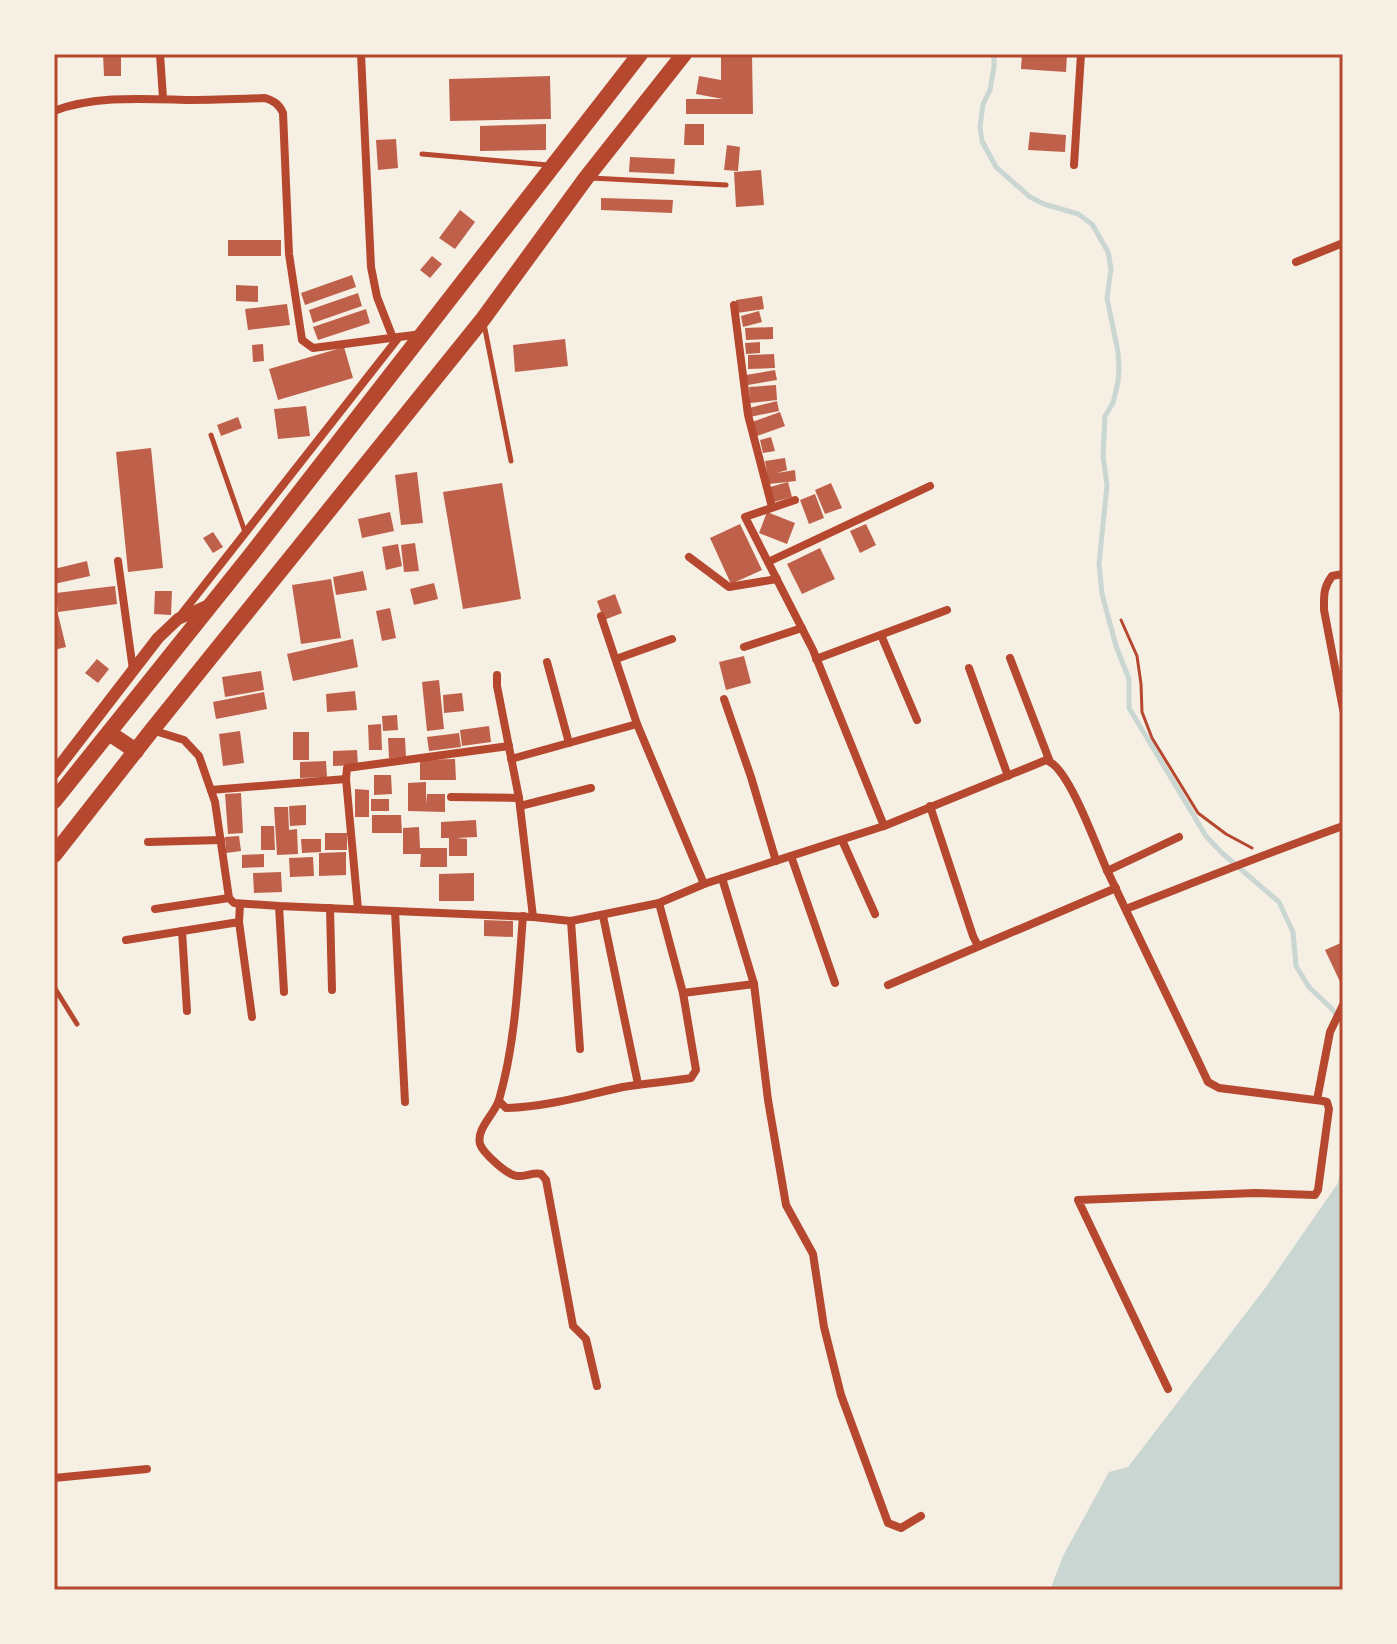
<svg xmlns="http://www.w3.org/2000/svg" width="1397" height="1644" font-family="Georgia,serif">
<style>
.water{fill:#c9d6d2}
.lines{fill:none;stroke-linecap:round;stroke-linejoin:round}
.stream{stroke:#c9d6d2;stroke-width:5}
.building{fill:#bf614a}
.path{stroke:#b5482f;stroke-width:3}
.service{stroke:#b5482f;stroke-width:5}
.minor{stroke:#b5482f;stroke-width:8}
.tertiary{stroke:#b5482f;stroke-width:12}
.trunk{stroke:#b5482f;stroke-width:16}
.neatline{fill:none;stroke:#b5482f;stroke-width:3}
</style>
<rect width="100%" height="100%" fill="#f6efe4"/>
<path class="water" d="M1343,1153v437h-293l13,-34 46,-84 19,-5 138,-180 72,-104z"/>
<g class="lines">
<path class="stream" d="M994,54v13l-4,23 -7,14 -3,23 2,14 14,26 34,30 14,7 34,10 14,10 16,28 3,17 -4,29 11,54 1,15 -1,15 -5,21 -8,13 -2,40 4,29 -8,79 3,30 14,52 13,33v29l77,128 16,17 57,49 14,30 3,34 13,21 22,21 12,15"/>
</g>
<g class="building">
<path d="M103,54h18v22h-17z"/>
<path d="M721,54h31l1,60h-67v-15h37l-27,-5 3,-18 22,4z"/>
<path d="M1022,54h45l-1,18 -45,-3z"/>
<path d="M550,76l1,43 -101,2 -1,-42z"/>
<path d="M546,124v26l-66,1v-25z"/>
<path d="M685,124h19v21h-20z"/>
<path d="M1030,132l36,3 -1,17 -37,-2z"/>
<path d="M396,139l2,29 -20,2 -2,-30z"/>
<path d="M727,145l13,2 -2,24 -14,-1z"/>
<path d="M630,157l45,2 -1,15 -45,-2z"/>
<path d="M761,170l3,35 -28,2 -2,-35z"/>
<path d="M601,198l72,2 -1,13 -71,-3z"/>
<path d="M460,210l15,12 -20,27 -16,-11z"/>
<rect x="228" y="240" width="53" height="16"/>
<path d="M432,256l10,8 -12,14 -10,-8z"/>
<path d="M352,275l4,12 -51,18 -4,-12z"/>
<path d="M236,285l22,1v16l-22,-1z"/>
<path d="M358,293l4,13 -49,17 -4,-13z"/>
<path d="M762,296l2,13 -27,4 -1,-13z"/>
<path d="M287,304l3,21 -42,5 -3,-21z"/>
<path d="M366,309l4,14 -52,17 -5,-13z"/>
<path d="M759,311l3,11 -19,5 -2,-11z"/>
<path d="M773,327v12l-27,1 -1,-12z"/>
<path d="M565,339l3,27 -53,6 -2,-27z"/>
<path d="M760,342v11l-14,1 -1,-11z"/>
<path d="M263,344l1,17 -11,1 -1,-17z"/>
<path d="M344,347l9,31 -75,22 -9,-31z"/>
<path d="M774,354l1,14 -27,1v-14z"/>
<path d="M775,370l2,10 -29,5 -2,-10z"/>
<path d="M776,385l1,15 -27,3 -1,-16z"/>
<path d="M777,401l2,10 -29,6 -1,-9z"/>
<path d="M306,406l4,30 -32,3 -4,-30z"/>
<path d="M780,412l5,14 -28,10 -5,-14z"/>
<path d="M238,417l4,11 -21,8 -4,-11z"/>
<path d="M771,437l4,14 -12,2 -3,-13z"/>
<path d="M151,448l12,120 -35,4 -12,-120z"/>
<path d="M785,458l2,12 -10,3 18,-3 1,11 -27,3 -4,-23z"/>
<path d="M417,472l6,51 -22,2 -6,-50z"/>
<path d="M788,482l4,15 -18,5 -4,-15z"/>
<path d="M502,483l19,116 -58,10 -20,-117z"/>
<path d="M831,483l11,25 -17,6 -10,-24z"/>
<path d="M815,494l9,24 -15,6 -9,-24z"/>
<path d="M390,512l4,19 -32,7 -4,-19z"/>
<path d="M767,512l28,11 -8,21 -28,-11z"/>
<path d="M740,524l22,46 -31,14 -21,-46z"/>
<path d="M866,524l10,21 -16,8 -10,-22z"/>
<path d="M213,532l10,15 -10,6 -10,-15z"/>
<path d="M415,543l4,28 -15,1 -3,-27z"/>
<path d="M398,544l4,22 -16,4 -4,-23z"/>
<path d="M820,548l15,31 -33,15 -15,-30z"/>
<path d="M87,561l3,15 -36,8v-15z"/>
<path d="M363,571l4,19 -31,5 -3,-18z"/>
<path d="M331,579l10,59 -40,6 -9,-59z"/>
<path d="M434,583l4,16 -24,6 -4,-16z"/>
<path d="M115,586l2,18 -59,8 -2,-19z"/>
<path d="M155,591h17l-1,24 -17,-1z"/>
<path d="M615,594l7,19 -18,7 -7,-19z"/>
<path d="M390,608l6,30 -14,3 -6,-30z"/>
<path d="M57,610l9,37 -12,3v-39z"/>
<path d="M353,639l5,28 -65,14 -6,-27z"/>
<path d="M744,656l7,27 -25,7 -7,-28z"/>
<path d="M97,659l12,10 -11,14 -13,-10z"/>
<path d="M261,671l3,19 -39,7 -3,-20z"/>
<path d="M439,680l5,49 -17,2 -5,-49z"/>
<path d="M355,691l2,19 -30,2 -1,-18z"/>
<path d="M264,692l3,17 -51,10 -3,-17z"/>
<path d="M462,693l2,18 -20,2 -1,-18z"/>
<path d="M397,715l1,15 -15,1 -1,-15z"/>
<path d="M381,724l1,26h-13l-1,-25z"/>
<path d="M489,726l2,16 -29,4 -2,-16z"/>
<path d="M240,731l4,32 -21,3 -4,-32z"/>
<rect x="293" y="732" width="16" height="28"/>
<path d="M459,733l2,14 -32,4 -2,-14z"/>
<path d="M388,738h17l1,19 -17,1z"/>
<path d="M357,750l1,15 -25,1v-15z"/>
<path d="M455,759l1,21h-36v-20z"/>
<path d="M326,761l1,16 -27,1v-16z"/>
<path d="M374,775h17l1,19 -18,1z"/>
<path d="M426,782v22l1,-10h18v18l-37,-1v-28z"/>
<path d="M355,789l14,1v27h-14z"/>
<path d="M241,793l2,40 -15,1 -3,-40z"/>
<rect x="371" y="799" width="18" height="12"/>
<path d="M306,805v20l-16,1 -1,-20z"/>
<path d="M274,807h14l1,23 8,-1 1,25 -21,1z"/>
<path d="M372,815h29l1,18h-30z"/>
<path d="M476,820l1,17 -21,1 11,1v17h-18v-18h-8v-16z"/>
<path d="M261,826h13l1,24h-14z"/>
<path d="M419,827l1,21h27v19h-27l1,-13h-18v-26z"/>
<rect x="325" y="833" width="22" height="17"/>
<path d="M239,836l2,15 -15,2 -1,-16z"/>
<path d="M301,839h20v13l-19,1z"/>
<path d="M346,852v23l-27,1v-23z"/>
<path d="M264,854v13l-22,1v-13z"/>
<path d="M313,857l1,19 -24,1 -1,-19z"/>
<path d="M281,872l1,20 -28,1 -1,-20z"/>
<path d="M474,873v28h-35v-27z"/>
<path d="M484,920l29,1v16l-29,-1z"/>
<path d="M1343,942v46l-18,-38z"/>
</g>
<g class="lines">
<path class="path" d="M1121,620l16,36 4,28 1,28 10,26 46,75 28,21 26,14"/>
<g class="service">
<path d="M422,154l126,11"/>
<path d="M591,178l135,7"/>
<path d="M484,324l27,137"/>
<path d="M211,435l34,97"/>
<path d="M54,987l23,37"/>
</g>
<g class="minor">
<path d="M160,54l3,44"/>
<path d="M361,54l10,213 6,30 16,41"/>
<path d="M54,111c41,-16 92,-12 136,-11 25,0 50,-1 75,-2 9,3 14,6 18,15l6,141 13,86 11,8 109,-14"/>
<path d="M1074,165l7,-111"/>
<path d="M1296,262l47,-19"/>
<path d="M734,305l14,110 24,92"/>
<path d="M795,500l-50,17 68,133 71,176"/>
<path d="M689,557l40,30 48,-8"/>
<path d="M118,561l15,109"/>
<path d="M768,562l162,-76"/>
<path d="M1343,574l-11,2c-9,12 -8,20 -8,34l19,99"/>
<path d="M180,616l219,-279"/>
<path d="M601,616l36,108 67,160"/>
<path d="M881,635l36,85"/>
<path d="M744,647l58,-19"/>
<path d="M1010,658l40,104c21,12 46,84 57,108 33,71 68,141 101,212l11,6 104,13 4,1 2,7 -11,81 -3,5 -60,-2 -177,7 90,189"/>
<path d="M616,659l56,-20"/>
<path d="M816,659l131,-49"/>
<path d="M547,662l22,81"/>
<path d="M969,668l39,108"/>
<path d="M497,675v11l22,112 14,119"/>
<path d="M724,699l27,78 25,84"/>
<path d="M152,730l32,10 15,16 16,46 14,96 5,5 45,3 254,11 38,4 88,-18 45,-19 180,-58 155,-63 7,-3 4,2"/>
<path d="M511,759l126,-35"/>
<path d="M211,790l135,-11"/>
<path d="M451,797l68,1"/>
<path d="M520,806l71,-18"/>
<path d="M930,806l43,130 5,10"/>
<path d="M842,840l33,74"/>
<path d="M148,842l73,-2"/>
<path d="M791,856l44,127"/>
<path d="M1107,871l72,-34"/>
<path d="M722,878l32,106 14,116 18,105 27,49 11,73 17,68 47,128 13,5 20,-12"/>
<path d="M279,906l5,86"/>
<path d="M330,908l2,82"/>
<path d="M155,909l74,-11"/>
<path d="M358,909l-12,-130 1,-11 162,-22"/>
<path d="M1126,909c72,-28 144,-57 217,-83"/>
<path d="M395,911l10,191"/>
<path d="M523,916c-5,62 -7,125 -24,184 -5,15 -23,29 -19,44 3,9 27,31 37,32 8,1 16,-4 24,-2l5,6 27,146 13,13 11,47"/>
<path d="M603,916l35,168"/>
<path d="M571,921l9,128"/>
<path d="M239,922l13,95"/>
<path d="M182,931l5,80"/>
<path d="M126,940l113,-18 1,-18"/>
<path d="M888,985l228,-97"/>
<path d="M683,993l71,-9"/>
<path d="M1317,1100l13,-68 13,-27"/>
<path d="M499,1101l7,7c40,-1 77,-12 117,-21 22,-4 45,-5 68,-9l5,-8 -13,-77 -24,-90"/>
<path d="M54,1478l93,-9"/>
</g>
<path class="tertiary" d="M54,773l104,-135 20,-19 31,-14"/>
<g class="trunk">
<path d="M109,733l27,18"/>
<path d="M54,801l196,-245 390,-502"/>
<path d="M54,855l98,-125 331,-411 103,-141 98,-124"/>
</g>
</g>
<rect width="1397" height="1644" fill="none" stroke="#f6efe4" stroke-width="112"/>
<rect x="56" y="56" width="1285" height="1532" class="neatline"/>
</svg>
